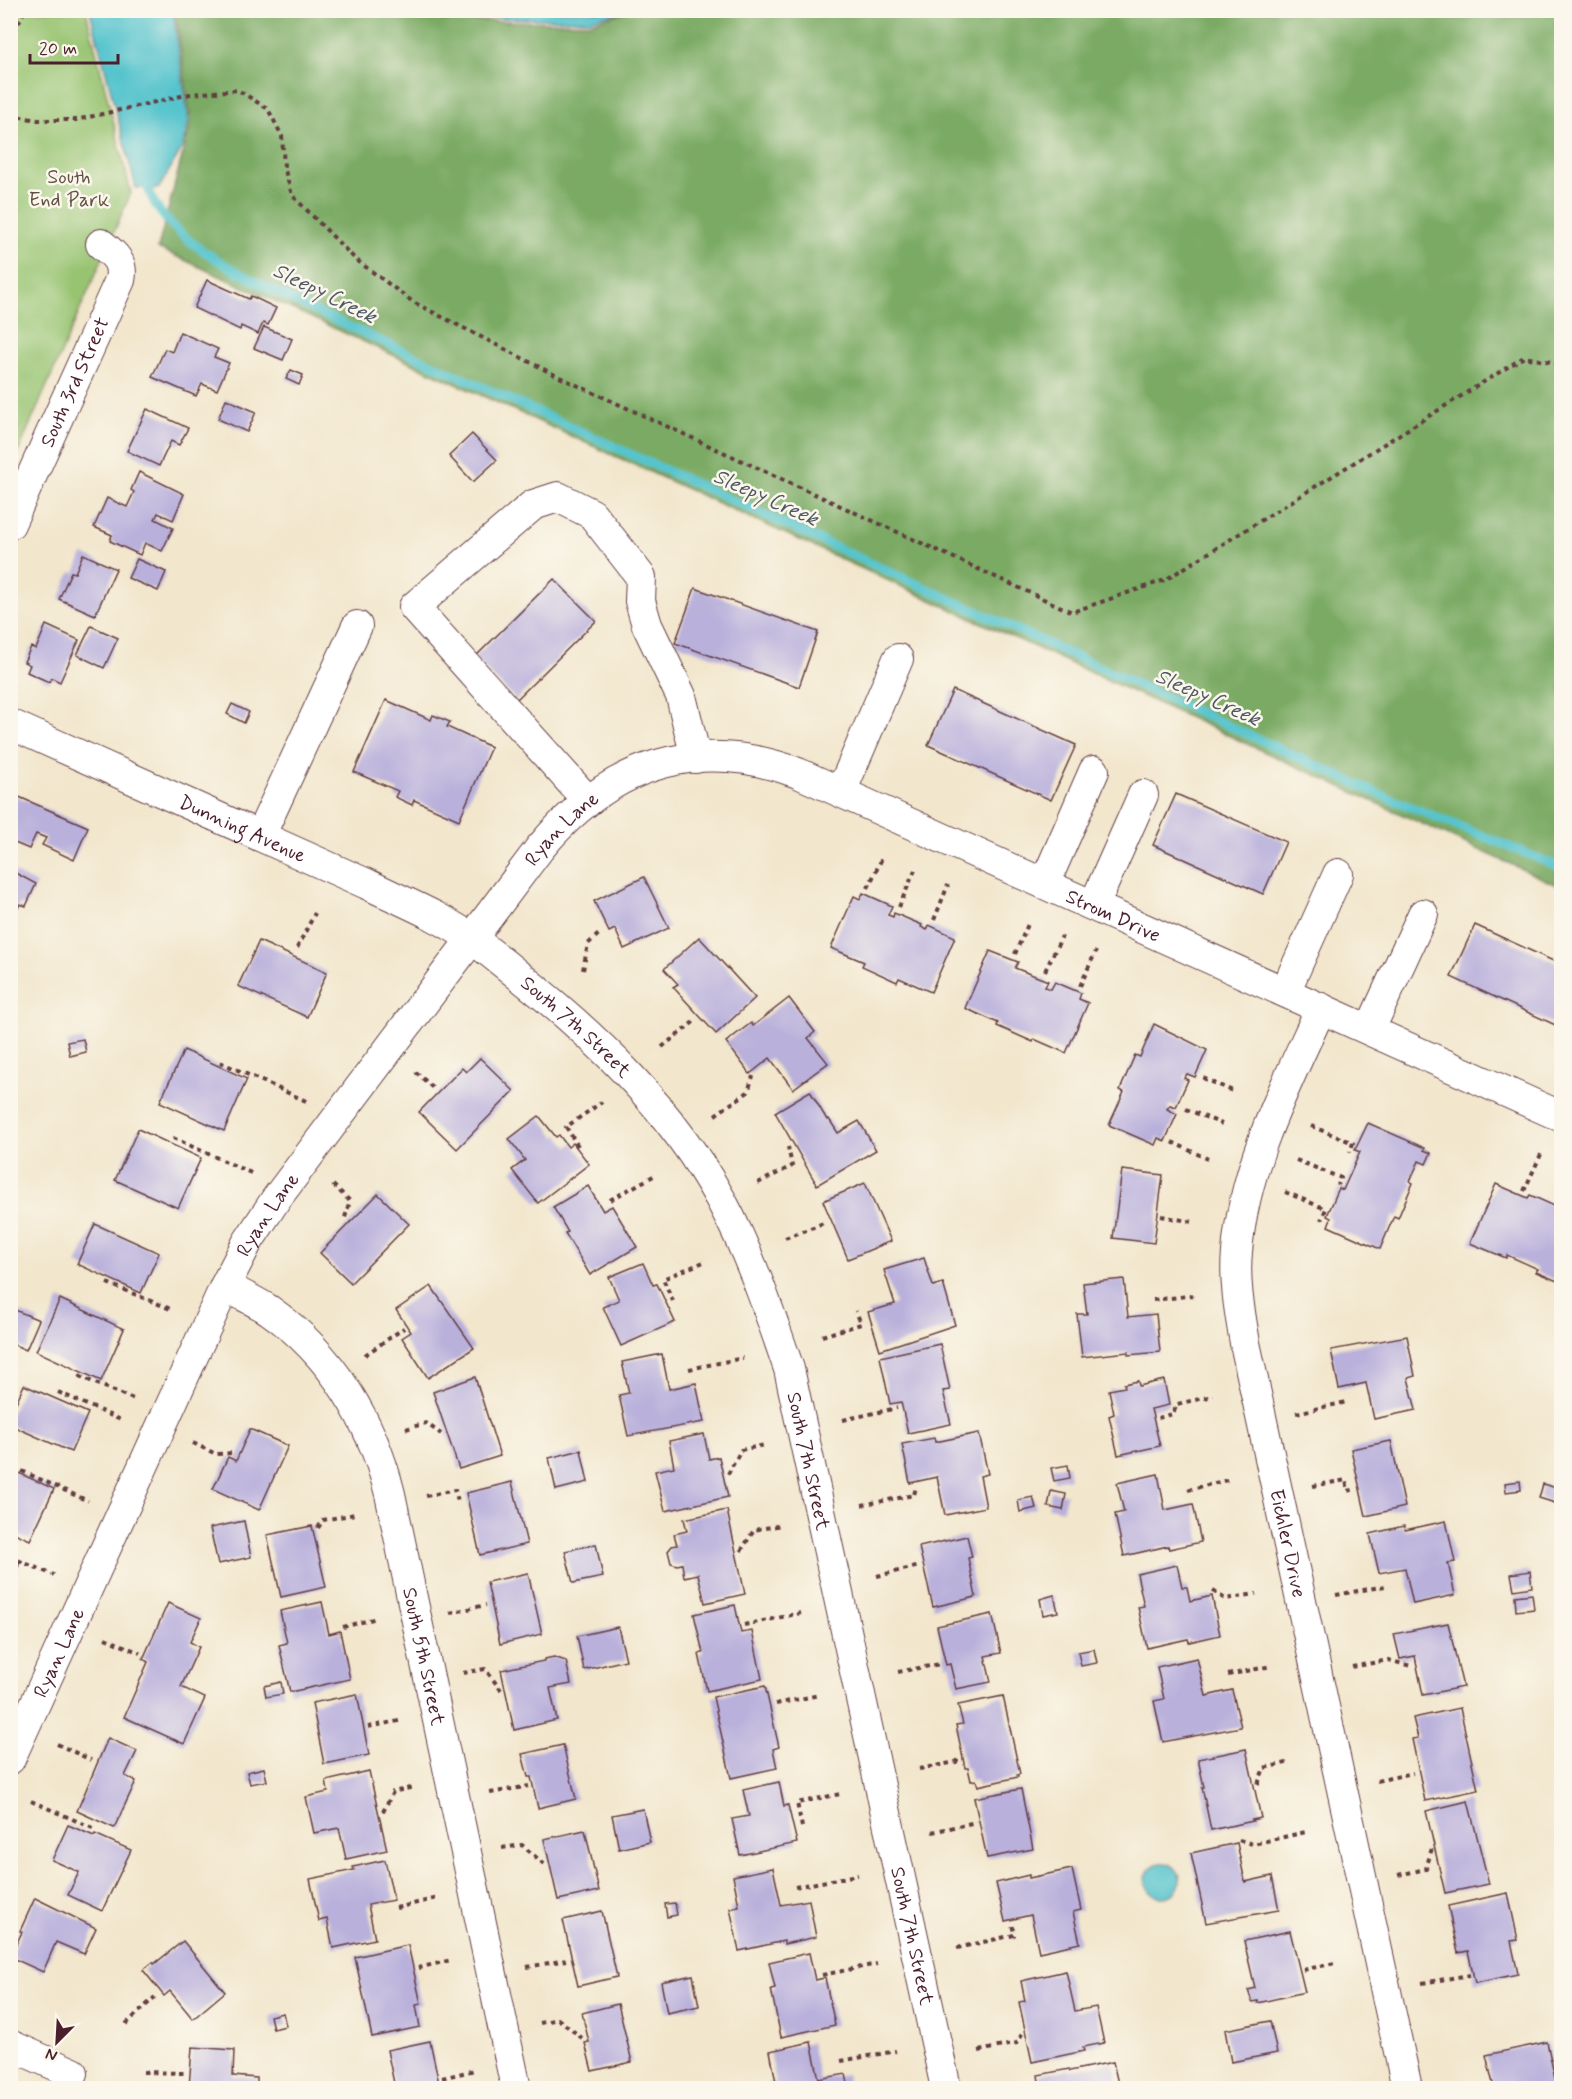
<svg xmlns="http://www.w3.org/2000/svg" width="1572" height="2099" font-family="Mynerve,sans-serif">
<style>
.green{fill:#98c472;stroke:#71724e;stroke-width:1.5}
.forest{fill:#7aaa64;stroke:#626448;stroke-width:1.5}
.water{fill:#57c4cd;stroke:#50727c;stroke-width:1.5}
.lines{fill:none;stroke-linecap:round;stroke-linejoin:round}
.stream{stroke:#57c4cd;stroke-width:9}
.building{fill:#b9b0db}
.minor-casing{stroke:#633d43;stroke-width:32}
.path{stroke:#633d43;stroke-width:4;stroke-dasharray:4.5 4.5;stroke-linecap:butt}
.minor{stroke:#fff;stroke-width:30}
.labels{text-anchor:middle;stroke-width:5;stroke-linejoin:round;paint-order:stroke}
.park-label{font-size:20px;fill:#615140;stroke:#fbf7ec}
.street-label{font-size:20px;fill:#4a1f2b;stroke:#fbf7ec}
.water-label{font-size:21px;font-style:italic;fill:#4f5964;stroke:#fbf7ec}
</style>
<rect width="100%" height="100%" fill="#fbf7ec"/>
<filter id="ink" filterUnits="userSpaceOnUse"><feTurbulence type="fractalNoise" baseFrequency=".0167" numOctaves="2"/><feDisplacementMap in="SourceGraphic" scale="12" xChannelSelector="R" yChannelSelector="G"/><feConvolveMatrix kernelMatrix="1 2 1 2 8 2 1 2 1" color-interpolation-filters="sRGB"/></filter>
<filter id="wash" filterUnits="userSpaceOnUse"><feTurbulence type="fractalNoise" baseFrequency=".008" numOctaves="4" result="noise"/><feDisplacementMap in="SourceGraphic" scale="24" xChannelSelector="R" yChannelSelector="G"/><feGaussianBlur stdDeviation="1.35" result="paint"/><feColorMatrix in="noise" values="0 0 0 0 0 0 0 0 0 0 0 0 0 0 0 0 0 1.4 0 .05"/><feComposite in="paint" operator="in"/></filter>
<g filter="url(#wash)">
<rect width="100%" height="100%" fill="#f2e6cc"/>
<path class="green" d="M11,11h75l45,182 -120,275z"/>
<path class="forest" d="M356,11l87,9 147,3 40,-13 931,1v876l-1403,-639 33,-126 -16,-111z"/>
<g class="water">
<path d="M90,11h83l16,111 -7,26 -23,40h-23z"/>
<path d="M382,11h241l-33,9 -148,-3z"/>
<circle cx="1163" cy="1880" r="17"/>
</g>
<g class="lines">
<path class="stream" d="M146,176c3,60 109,104 156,129l1077,489 183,74"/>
</g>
<g id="blocks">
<g class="building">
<path d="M207,280l42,19 2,-3 25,12 -8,17 -5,-2 -5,11 -17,-8 -1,4 -46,-22z"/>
<path d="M264,327l28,12 -9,21 -29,-12z"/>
<path d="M180,332l38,17 -4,8 15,6 -12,27 -15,-6 -6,12 -44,-19 13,-28 7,3z"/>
<path d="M291,370l12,5 -4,10 -13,-6z"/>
<path d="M226,399l30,13 -9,20 -29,-13z"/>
<path d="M147,409l41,19 -9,17 -8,-4 -12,25 -32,-15z"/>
<path d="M472,434l25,26 -24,22 -24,-26z"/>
<path d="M139,472l45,22 -11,26 -15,-7 -3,6 18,9 -11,23 -17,-8 -5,12 -30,-14 2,-6 -18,-8 13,-29 20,9 7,-15 -3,-2z"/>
<path d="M83,554l33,15 -21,46 -36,-16 12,-27 4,1z"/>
<path d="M137,559l29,13 -8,19 -30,-13z"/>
<path d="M554,579l42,42 -80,79 -42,-42z"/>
<path d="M695,588l123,44 -19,55 -124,-44z"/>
<path d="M46,625l33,15 -19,42 -8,-4 -3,4 -22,-10 3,-7 -6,-3 7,-15 5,2z"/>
<path d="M91,626l27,12 -14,30 -27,-13z"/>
<path d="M953,690l123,55 -25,55 -123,-55z"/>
<path d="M386,700l45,20 2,-5 17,7 -3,5 44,20 -32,73 -45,-20 -2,5 -17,-8 3,-6 -44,-19z"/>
<path d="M232,704l17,8 -5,11 -17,-9z"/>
<path d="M10,793l78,34 -14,33 -32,-15 4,-7 -10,-4 -7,15 -19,-8z"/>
<path d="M1176,794l110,48 -23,52 -110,-49z"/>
<path d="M10,870l26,14 -10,22 -6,-2 -10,20z"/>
<path d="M644,877l25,51 -45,21 -9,-20 -6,3 -15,-31z"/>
<path d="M863,893l29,13 -4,9 5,2 1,-4 28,12 -1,2 6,3 2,-5 26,12 -24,55 -32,-14 -2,4 -35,-16 2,-4 -33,-14 23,-52 6,3z"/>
<path d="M1475,925l87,40v63l-111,-51z"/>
<path d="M699,937l56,61 -39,36 -43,-47 5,-3 -14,-15z"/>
<path d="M259,941l68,31 -20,45 -69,-31z"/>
<path d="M990,951l28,11 -3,6 33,13 -3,6 6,2 4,-7 26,11 -2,6 9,4 -22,50 -32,-14 -1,3 -36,-16 1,-3 -33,-15z"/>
<path d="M789,998l26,34 -7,6 20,25 -35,26 -23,-31 -20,16 -24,-32 25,-19 2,3z"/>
<path d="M1154,1024l53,26 -12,27 -8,-3 -3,4 4,2 -12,27 -6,-2 -3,4 10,5 -12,27 -7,-3 -3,7 -46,-20 15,-33 -4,-2 15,-35 5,2z"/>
<path d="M83,1039l3,13 -16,4 -3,-14z"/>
<path d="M184,1050l63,29 -23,52 -64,-29z"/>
<path d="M480,1058l34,33 -57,58 -38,-37 43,-44 4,4z"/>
<path d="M810,1091l17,29 2,-1 9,14 21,-12 17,29 -59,35 -42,-73z"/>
<path d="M539,1116l17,21 3,-2 9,12 5,-4 16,21 -51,39 -26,-33 13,-10 -16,-21z"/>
<path d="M1368,1123l57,25 -1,2 7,3 -5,11 -7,-3 -9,20 3,2 -15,35 -4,-2 -14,33 -52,-23 3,-8 -4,-2 12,-28 4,2 17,-38 -5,-2z"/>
<path d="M138,1129l63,29 -23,50 -63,-28z"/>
<path d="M1122,1170l41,5 -9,68 -41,-5z"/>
<path d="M865,1183l26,58 -43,18 -25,-58z"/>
<path d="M1496,1184l32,14 2,-3 29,13 -3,6 6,2v67l-26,-11 2,-3 -31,-14 -1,3 -36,-15z"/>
<path d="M588,1186l15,25 9,-5 25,41 -47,28 -25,-42 3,-1 -15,-25z"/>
<path d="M378,1194l31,30 -58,59 -31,-30z"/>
<path d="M95,1224l64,29 -18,40 -64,-29z"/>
<path d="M924,1258l9,28 10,-3 12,42 -75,25 -12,-38 27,-8 -11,-34z"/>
<path d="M643,1263l10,22 4,-1 18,38 -54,24 -18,-39 16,-7 -10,-23z"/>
<path d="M1124,1279l4,38 28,-3 4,38 -32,3v-3l-46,5 -5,-43h10l-4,-31z"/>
<path d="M431,1286l43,62 -46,30 -26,-40 9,-6 -15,-22z"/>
<path d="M60,1299l64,30 -23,52 -65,-30z"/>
<path d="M10,1308l29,12 -13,30 -16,-7z"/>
<path d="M1407,1336l8,40 -7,2 8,32 -42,9 -8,-36 -27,6 -8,-39z"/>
<path d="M940,1344l10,46 -7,1 8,33 -43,9 -7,-31 -11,2 -10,-47z"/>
<path d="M662,1354l7,35 27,-6 8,39 -76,14 -9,-41 10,-2 -7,-31z"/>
<path d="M475,1377l25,79 -41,13 -26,-77z"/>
<path d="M1164,1380l5,25 -18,4 9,37 -42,9 -9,-39 5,-2 -5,-24 16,-3 -1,-3 14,-3 1,5z"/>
<path d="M24,1385l64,28 -17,39 -61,-27v-9z"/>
<path d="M250,1429l38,17 -29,64 -46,-21 15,-32 8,4z"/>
<path d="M979,1433l9,41 -8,2 6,31 -41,8 -8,-38 -27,6 -8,-39 32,-6 1,4z"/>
<path d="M704,1434l5,25 10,-2 9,40 -63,14 -10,-40 19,-4 -5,-26z"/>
<path d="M1391,1441l14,66 -39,9 -15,-67z"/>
<path d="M581,1450l7,32 -32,8 -7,-32z"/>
<path d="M1068,1465l2,13 -16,3 -3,-13z"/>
<path d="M10,1469l44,20 -24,51 -20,-9z"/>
<path d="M1158,1474l7,36 28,-6 8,38 -32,7 -1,-3 -44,10 -9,-42 9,-2 -7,-29z"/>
<path d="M1520,1481l1,9 -15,2 -1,-9z"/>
<path d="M512,1482l15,62 -47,11 -14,-62z"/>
<path d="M1543,1484l17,5 -5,14 -16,-5z"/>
<path d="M1051,1491l15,3 -3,16 -15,-3z"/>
<path d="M1033,1497l3,11 -16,4 -2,-12z"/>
<path d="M727,1510l18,84 -40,9 -7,-29 -14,3 -2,-13 -5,1 -6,-2 -3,-12 4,-5 5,-1 -3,-11 13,-3 -3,-12z"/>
<path d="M244,1521l7,36 -33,7 -8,-36z"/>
<path d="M1446,1521l9,41 -7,1 7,32 -42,9 -8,-36 -26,5 -9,-39 34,-8 1,4z"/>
<path d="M312,1526l14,61 -45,10 -14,-62z"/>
<path d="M967,1536l5,21 -4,1 8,39 -43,10 -14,-60z"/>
<path d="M596,1544l7,33 -30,6 -8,-32z"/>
<path d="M10,1561l9,4 -9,19z"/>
<path d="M1177,1565l5,22h5l3,14 22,-5 8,39 -31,7 -1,-3 -41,9 -9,-41 6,-1 -7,-32z"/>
<path d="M1530,1571l2,16 -18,3 -3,-16z"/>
<path d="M528,1573l14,61 -42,10 -13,-62z"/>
<path d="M1532,1594l2,15 -18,2 -1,-15z"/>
<path d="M1054,1595l4,17 -15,3 -3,-16z"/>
<path d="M322,1602l7,32 11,-3 10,48 -60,13 -11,-47 8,-2 -7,-32z"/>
<path d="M168,1603l33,15 -11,24 9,5 -18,40 24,11 -21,46 -60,-27 24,-55 -5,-3z"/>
<path d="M735,1605l6,28 11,-2 10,48 -55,12 -8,-37 4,-1 -9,-39z"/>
<path d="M992,1614l9,39 -16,3 6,26 -35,7 -6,-25 -4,1 -9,-39z"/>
<path d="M1448,1623l15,64 -40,8 -8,-39 -15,3 -6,-25z"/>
<path d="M618,1627l8,33 -42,10 -7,-34z"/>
<path d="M1094,1649l3,14 -16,3 -3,-14z"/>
<path d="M554,1657l12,4 5,23 -21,4 7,32 -43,10 -13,-60 43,-9v-2z"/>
<path d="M1197,1658l9,38 26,-6 9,37 -78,15 -9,-41 10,-2 -7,-32z"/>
<path d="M281,1682l2,12 -17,3 -2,-11z"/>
<path d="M765,1686l14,61 -6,2 4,19 -46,10 -18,-81z"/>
<path d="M357,1694l12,61 -45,9 -12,-61z"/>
<path d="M1003,1696l17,78 -3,1 1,2 -40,9 -2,-6 -5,1 -3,-13h-3l-9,-43 7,-1 -5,-19z"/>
<path d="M1460,1708l18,82 -53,11 -13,-62 6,-1 -5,-20z"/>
<path d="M108,1738l29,13 -12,25 11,5 -22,47 -37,-17z"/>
<path d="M563,1745l13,54 -38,9 -7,-31h-3l-6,-23z"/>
<path d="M1246,1749l15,69 -9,2 1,1 -42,9 -9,-43h2l-6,-28z"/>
<path d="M264,1768l3,13 -17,3 -3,-12z"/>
<path d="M369,1771l18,79 -41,9 -7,-31 -25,5 -8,-36 22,-5 -2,-11z"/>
<path d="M779,1782l5,24 4,-1 9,38 -57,12 -8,-36 17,-3 -6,-26z"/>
<path d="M1021,1789l12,60 -46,9 -13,-60z"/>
<path d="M1468,1801l21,83 -44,9 -19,-82z"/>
<path d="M643,1809l7,33 -31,7 -7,-34z"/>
<path d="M68,1825l26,11 1,-2 36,16 -29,61 -34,-16 11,-23 -27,-12z"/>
<path d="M585,1830l14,61 -41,9 -14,-61z"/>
<path d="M1237,1843l8,39 27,-6 7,34 -73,13 -15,-70z"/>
<path d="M385,1860l9,40 -26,5 7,34 -42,9 -6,-29 -8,2 -9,-42 44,-9 -1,-3z"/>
<path d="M773,1868l8,37 28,-5 7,37 -32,7v-3l-45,10 -9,-43 9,-2 -6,-30z"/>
<path d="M1072,1869l9,41 -8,2 7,31 -41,9 -8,-37 -26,6 -9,-38 33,-8v3z"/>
<path d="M1508,1893l10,47 -7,1 7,33 -43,9 -7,-32 -10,2 -10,-47z"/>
<path d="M35,1898l61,30 -12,26 -28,-12 -13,30 -33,-15 12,-25 -2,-1z"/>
<path d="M675,1903l2,12 -10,2 -2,-13z"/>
<path d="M602,1911l15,66 -39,9 -15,-66z"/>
<path d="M1290,1931l15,61 -47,11v-2l-6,1 -4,-12 7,-2 -11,-47z"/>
<path d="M183,1941l42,51 -32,27 -23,-28 -6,5 -21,-26 10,-8 1,2z"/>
<path d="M408,1945l13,59 -5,1 4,22 -48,10 -17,-80z"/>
<path d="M809,1953l6,27 10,-2 10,47 -54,12 -10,-48 4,-1 -6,-26z"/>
<path d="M1066,1971l9,40 21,-4 8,36 -21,4 1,4 -52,11 -13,-60 6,-1 -4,-20z"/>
<path d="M693,1975l6,31 -32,7 -6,-31z"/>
<path d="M618,2004l14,58 -40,9 -7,-28 4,-1 -7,-29z"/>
<path d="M283,2013l3,13 -13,3 -3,-13z"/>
<path d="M1270,2021l7,32 -46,9 -6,-32z"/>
<path d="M430,2041l10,47h-45l-8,-38z"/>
<path d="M811,2042l8,37 27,-5 3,14h-81l-1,-4 9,-2 -6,-31z"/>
<path d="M1547,2042l10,46h-63l-8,-33z"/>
<path d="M192,2047l42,3 -1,26 24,2v10h-68z"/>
<path d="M1113,2062l6,26h-79l-2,-13 31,-6 1,2z"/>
</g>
</g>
</g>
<g filter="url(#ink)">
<use href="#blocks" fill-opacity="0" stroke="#633d43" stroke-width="1.5"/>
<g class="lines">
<g class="minor-casing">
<g id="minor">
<path id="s1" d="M10,524l110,-244c4,-18 -6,-26 -19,-36"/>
<path id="s2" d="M10,724l357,160c35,17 73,32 105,55 16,11 31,24 46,36 80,63 154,135 203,225 29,54 48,111 68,169l157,719"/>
<path d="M841,792l57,-133"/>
<path d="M588,801l-174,-194 119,-102 25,-8 34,17 49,63 -1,24 7,24 34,71 15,62"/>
<path d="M260,836l97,-210"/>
<path d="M1045,883l49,-112"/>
<path d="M1094,905l49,-110"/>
<path d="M1285,992l53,-118"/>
<path id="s3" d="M1321,1008c-36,79 -77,157 -84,244 -3,31 3,61 8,91l162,745"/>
<path d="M1370,1029l53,-115"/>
<path id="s4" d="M225,1286c15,8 30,15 44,24 63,44 103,111 121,184l126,594"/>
<path id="s5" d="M10,1759l215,-473 22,-43 29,-44 264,-351c69,-83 156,-113 258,-75l764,344"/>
<path d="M10,2045l63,28"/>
</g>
</g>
<g class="path">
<path d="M10,39l15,-29"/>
<path d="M10,115l28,5h38l114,-26 48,-4 30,19 14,27 2,31 8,28 63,64 58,43 144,74 515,236 93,-32 359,-223 38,7"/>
<path d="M868,888l15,-32"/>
<path d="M899,907l16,-37"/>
<path d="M934,920l14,-35"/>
<path d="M297,948l18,-35"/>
<path d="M1015,954l14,-32"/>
<path d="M583,970l5,-26 13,-12"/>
<path d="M1045,971l17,-35"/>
<path d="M1080,986l16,-35"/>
<path d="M662,1047l34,-27"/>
<path d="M220,1062l86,39"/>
<path d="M416,1072l18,17"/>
<path d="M1203,1078l32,14"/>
<path d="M1186,1109l36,15"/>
<path d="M715,1115l33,-23 5,-16"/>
<path d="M1311,1126l42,17 -3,9"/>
<path d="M173,1138l78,35"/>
<path d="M1172,1142l36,17"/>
<path d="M578,1146l-12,-19 36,-25"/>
<path d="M1296,1160l45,18 -3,7"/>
<path d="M758,1183l34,-17 -4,-19"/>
<path d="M333,1185l17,16 -6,20"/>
<path d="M1524,1191l18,-39"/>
<path d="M1285,1192l41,17 -5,11"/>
<path d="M610,1200l47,-26"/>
<path d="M1559,1202l3,-6"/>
<path d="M1161,1216l32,6"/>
<path d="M785,1238l41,-16"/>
<path d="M107,1283l66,27"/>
<path d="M1153,1300l43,-5"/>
<path d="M673,1301l-10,-22 43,-18"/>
<path d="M822,1336l39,-12 -5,-13"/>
<path d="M365,1355l39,-27"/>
<path d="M689,1369l54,-11"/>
<path d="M79,1376l54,23"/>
<path d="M58,1392l65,29"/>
<path d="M1296,1413l51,-11"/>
<path d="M1158,1418l15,-4 4,-10 36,-8"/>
<path d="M843,1420l54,-12"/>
<path d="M406,1429l20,-6 15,11"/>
<path d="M193,1443l23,11 17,-1"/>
<path d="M22,1471l66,30"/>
<path d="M728,1474l13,-24 24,-5"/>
<path d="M1313,1486l33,-6 2,11 8,-2"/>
<path d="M1188,1490l43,-11"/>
<path d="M426,1496l29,-6 3,11"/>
<path d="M862,1505l52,-10 2,-8"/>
<path d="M318,1528l5,-8 32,-6"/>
<path d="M741,1551l13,-21 28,-5"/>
<path d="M10,1557l44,18"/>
<path d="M877,1576l43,-10"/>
<path d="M1213,1591l12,8 31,-5"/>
<path d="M1336,1595l49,-9"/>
<path d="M450,1613l36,-8"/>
<path d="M744,1625l57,-12"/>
<path d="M343,1627l34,-9"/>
<path d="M105,1638l35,15"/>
<path d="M10,1655l7,3"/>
<path d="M1352,1667l36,-7 23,6"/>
<path d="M898,1672l42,-8"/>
<path d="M463,1673l22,-4 16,21"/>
<path d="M1228,1675l43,-9"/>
<path d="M776,1704l43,-9"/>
<path d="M368,1727l31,-6"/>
<path d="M57,1744l34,16"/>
<path d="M919,1769l37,-7 3,-6"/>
<path d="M1377,1781l36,-8"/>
<path d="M1258,1784l6,-16 27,-6"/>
<path d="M490,1793l39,-7"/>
<path d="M31,1801l64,28"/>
<path d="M383,1812l10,-20 21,-5"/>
<path d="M802,1827l-5,-24 43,-9"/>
<path d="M932,1832l44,-10"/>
<path d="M1239,1840l14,4 53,-12"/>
<path d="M502,1848l20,-3 23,20"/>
<path d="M1398,1875l28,-6 6,-21"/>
<path d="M795,1887l63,-12"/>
<path d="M396,1908l42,-10"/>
<path d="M10,1926l5,2"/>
<path d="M957,1948l57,-13 -2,-13"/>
<path d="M527,1967l39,-7"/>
<path d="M418,1968l33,-8"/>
<path d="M1303,1970l32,-7"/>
<path d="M822,1975l55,-11"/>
<path d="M1422,1983l48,-8"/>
<path d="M540,2023l18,-4 24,19"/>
<path d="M126,2024l29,-27"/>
<path d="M979,2051l38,-8 6,-11"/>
<path d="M841,2061l55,-10"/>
<path d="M143,2072l41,1"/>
<path d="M442,2078l33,-8"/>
</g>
<use href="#minor" class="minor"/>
</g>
</g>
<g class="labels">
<g class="park-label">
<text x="69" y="183">South<tspan x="69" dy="23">End Park</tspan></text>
</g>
<g class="street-label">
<text dy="7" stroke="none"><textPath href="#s1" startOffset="156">South 3rd Street</textPath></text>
<text dy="7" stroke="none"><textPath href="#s2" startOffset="255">Dunning Avenue</textPath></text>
<text dy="7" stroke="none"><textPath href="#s5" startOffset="1089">Ryan Lane</textPath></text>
<text dy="7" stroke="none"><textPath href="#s5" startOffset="1695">Strom Drive</textPath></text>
<text dy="7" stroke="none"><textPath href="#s2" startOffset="646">South 7th Street</textPath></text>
<text dy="7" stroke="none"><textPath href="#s5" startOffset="603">Ryan Lane</textPath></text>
<text dy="7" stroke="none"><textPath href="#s2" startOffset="1150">South 7th Street</textPath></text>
<text dy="7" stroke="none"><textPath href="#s3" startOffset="556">Eichler Drive</textPath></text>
<text dy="7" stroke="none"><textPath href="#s5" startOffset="117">Ryan Lane</textPath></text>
<text dy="7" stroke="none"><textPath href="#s4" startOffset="441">South 5th Street</textPath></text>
<text dy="7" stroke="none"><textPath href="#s2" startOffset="1636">South 7th Street</textPath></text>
</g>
<g class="water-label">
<text transform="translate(325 293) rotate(26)" y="7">Sleepy Creek</text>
<text transform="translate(766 497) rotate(24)" y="7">Sleepy Creek</text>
<text transform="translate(1208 697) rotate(24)" y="7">Sleepy Creek</text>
</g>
</g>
<rect width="1572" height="2099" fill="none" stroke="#fbf7ec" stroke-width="36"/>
<g transform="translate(57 2042) rotate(204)" stroke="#fbf7ec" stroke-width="4.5" paint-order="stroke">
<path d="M0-4.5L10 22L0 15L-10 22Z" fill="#4a1f2b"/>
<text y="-9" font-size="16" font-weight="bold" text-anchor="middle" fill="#4a1f2b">N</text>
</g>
<path d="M30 54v9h88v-9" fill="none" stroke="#4a1f2b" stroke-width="3"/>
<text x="39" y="54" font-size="18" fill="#4a1f2b" stroke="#fbf7ec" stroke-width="4.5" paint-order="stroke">20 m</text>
</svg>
